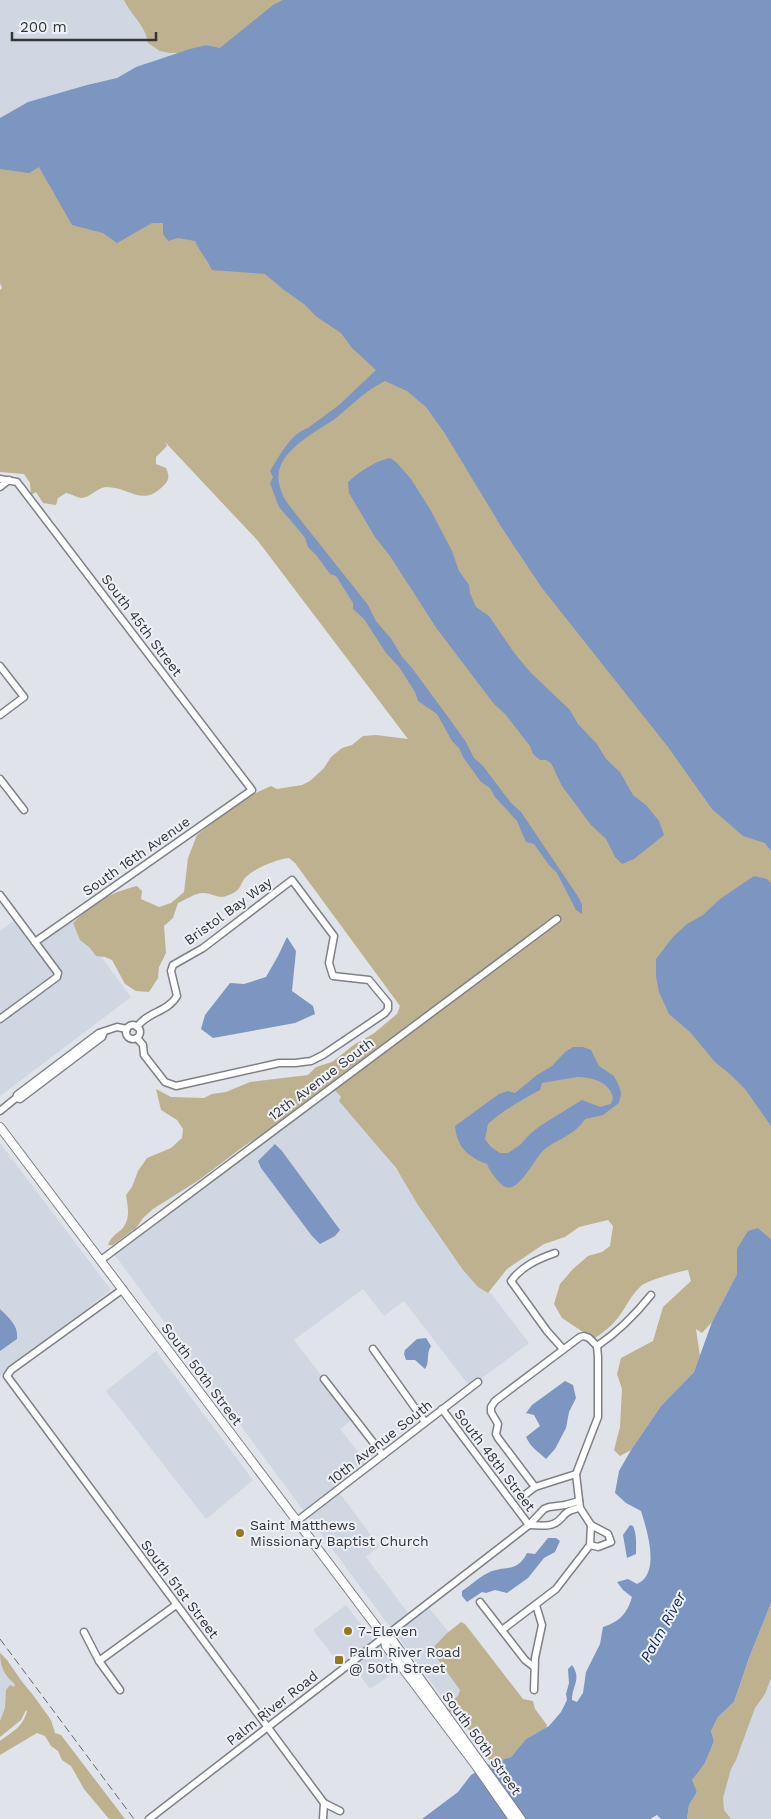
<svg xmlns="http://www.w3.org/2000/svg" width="771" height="1819" font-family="'Work Sans',sans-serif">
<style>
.built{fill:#d0d7e2}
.green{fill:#beb190}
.water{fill:#7c95c1;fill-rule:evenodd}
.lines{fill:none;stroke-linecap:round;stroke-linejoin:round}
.minor-casing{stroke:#7e8187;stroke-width:9}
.major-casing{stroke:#7e8187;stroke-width:10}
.minor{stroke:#fff;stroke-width:6}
.major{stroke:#fff;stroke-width:8}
.rail{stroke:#65676a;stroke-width:1;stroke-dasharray:8 4;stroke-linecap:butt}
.poi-dot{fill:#94771e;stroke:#edf0f6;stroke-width:2}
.labels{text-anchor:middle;stroke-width:4;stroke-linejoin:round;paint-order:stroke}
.street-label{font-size:14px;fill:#333537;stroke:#edf0f6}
.poi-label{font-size:14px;fill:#333537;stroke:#edf0f6;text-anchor:start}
.water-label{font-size:15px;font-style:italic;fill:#0d285d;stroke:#edf0f6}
</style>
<rect width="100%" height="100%" fill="#e0e3e9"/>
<g class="built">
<path d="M0,0h140l41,53 -45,14 -19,11 -30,7 -59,17 -28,16z"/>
<path d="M69,913l62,84 -131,99v-165l20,-15 15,19h5z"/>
<path d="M332,1086l197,257 -59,44 -66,-86 -20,15 -21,-27 -69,51 60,78 -14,11 28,36 -55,40 -10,5 -189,-256z"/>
<path d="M0,1143l111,147 -111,86z"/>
<path d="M156,1351l97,129 -47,39 -100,-128z"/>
<path d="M338,1491l41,55 -13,11 42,56 -17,13 -4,-3 -79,-107z"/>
<path d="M346,1605l27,35 -32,26 -28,-36z"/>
<path d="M429,1608l22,27 14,56 -18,13 -51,-70z"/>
<path d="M771,1639v180h-59z"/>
<path d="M378,1642l20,28 -28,19 -19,-26z"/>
<path d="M0,1651l38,51 -38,29z"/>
</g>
<g class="green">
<path d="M124,0h258l-38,93 -138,-48 -25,8h-11l-10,-2 -12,-8c-2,-17 -17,-28 -24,-43z"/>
<path d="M81,98l690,614v527l-13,-11 -21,21v25l-25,48 -10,11 -6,-4 4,27 -6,16 -33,34 -30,44 -11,6 -6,-6 6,-23 2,-38 -5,-15 4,-16 32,-17 10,-34 28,-26 -3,-11c-8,1 -42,11 -47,16 -9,8 -14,19 -21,29 -6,9 -16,17 -25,23l-12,-6 -21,-14 -8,-14 6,-20 13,-15 15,-13 14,-4 8,-6 3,-20 -5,-6 -29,7 -14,10 -21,7 -37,25 -19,24 -10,-6 -15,-17 -45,-65 -22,-37 -57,-67 2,-4 -11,-12 -66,49 -20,12 -45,34 -46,29 -10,9 -7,10 -23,17h-5c3,-8 7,-10 13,-15 10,-10 7,-23 5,-35l6,-8 6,-16 9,-13 24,-10 11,-10 1,-9 -6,-9 -16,-10 -5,-21 15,8 33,1 8,-4 14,-2 24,-10 58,-7 8,-8 16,-5 23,-18 18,-10 24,-20 3,-8 -105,-143 -6,-5c-12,1 -33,10 -42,18 -8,7 -4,14 -18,19 -11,5 -16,-2 -26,-2 -8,0 -18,7 -25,10l-5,15 -9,8 2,27 -7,14 -1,11 -9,14 -13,-1 -11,-7 -13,-24 -7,-3 -9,-1 -6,-8 -10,-8 -7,-17c20,-21 37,-30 64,-37l5,5 -1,8 18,8 12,-4 13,-11 4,-34 9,-23 40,-31 14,-9 20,-9 6,3 25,-4 8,-4 14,-13 7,-11 11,-9 10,-3 11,-9 13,-1 32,4 -150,-198 -93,-99 2,4 -11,11v7l10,4c3,8 4,11 -2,17 -21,23 -34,2 -58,2 -10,1 -16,11 -25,11 -5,-1 -10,-4 -15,-5l-8,5 -2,7 -13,-2 -7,-11 -5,3 -1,-12 -6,-9 -24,-2v-182l2,-2 -2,-5v-154z"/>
<path d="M771,1603v75l-6,16 -10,14 -19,52 -5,9 -8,29 1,12 7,9h-44l2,-14 8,-13 -6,-12 14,-17 9,-22 -3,-10 7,-14 16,-15 15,-44z"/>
<path d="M461,1622l4,2 58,75 10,2 2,8 12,16 -1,3 -20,11 -15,18 -20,6 -32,-47 -13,-6 4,-7 -3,1 11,-8 2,-6 -21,-29 -7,-12 14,-15z"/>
<path d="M0,1653l7,7 15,22 11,13 18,25 4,13 6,2 64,84h-16l-25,-30 -13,-23 -9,-6 -4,-9 -7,-5 -6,-10 -8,-3 -37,22v-14c12,-9 23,-14 27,-30l-1,-1 -5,10 -21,17v-16l5,-13 1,-18 4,-5 5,2 -1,-4c-10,-7 -14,-18 -14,-30z"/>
</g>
<g class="water">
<path d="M283,0h488v851l-6,-8 -22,-7 -31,-27 -44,-62 -126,-159 -40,-60 -58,-96 -18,-25 -19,-16 -22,-10c-19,9 -33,24 -49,37 -21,15 -67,36 -56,69 2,10 9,18 15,26l73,92 8,16 16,19 10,17 10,11 39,53 15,21 8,16 9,8 28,37 10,9 56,83 5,9v10l-6,-4 -19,-37 -8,-8 -15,-21 -8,-2 -9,-21 -22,-24 -5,-9 -9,-6 -18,-25 -4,-9 -7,-7 -15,-27 -19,-13 -3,-9 -16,-25 -13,-14 -22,-34 -11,-10v-6l-17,-27 -6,-2 -14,-19 -8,-8 -3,-9 -7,-9 -19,-22 -9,-24 3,-6 -3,-6c9,-14 21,-38 38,-43l31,-23 37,-35 -24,-22 -11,-15 -24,-16 -13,-13 -20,-14 -19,-16 -53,-4c-5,-11 -12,-18 -17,-29l-17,-3 -10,3 -5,-7v-11h-11l-35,20 -14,-10 -31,-8 -33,-58 -10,6 -29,-4v-51l28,-16 59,-17 30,-7 19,-11 54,-18 16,-4 14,3 53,-43z"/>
<path d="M390,458l6,4 15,17 19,30 22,42 7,20 10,14 1,8 6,14 13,9 26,38 16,19 39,37 8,14 19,20 9,15 14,13 13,23 14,11 12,15 5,14 -30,24 -12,5 -7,-7 -9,-18 -15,-14 -29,-39 -11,-23 -5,-3h-6l-7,-6 -3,-8 -25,-32 -11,-10 -57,-75 -47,-73 -15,-19 -26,-44 -1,-11c11,-10 27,-21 42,-24z"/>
<path d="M754,876l13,3 4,4v243l-26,-37 -14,-14 -16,-13 -25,-30 -21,-18 -10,-22 -3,-16v-17l17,-22 14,-13 16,-9 17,-16z"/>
<path d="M287,937l9,14 -4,40 21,15 2,8 -20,9 -82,15 -12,-9 4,-14 25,-32 14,1 22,-7 12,-21z"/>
<path d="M573,1047h10l8,3 8,16 15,10 5,10 2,7 -2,10 -16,12 -18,4c-10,16 -26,19 -40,30 -11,8 -29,53 -45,34 -6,-7 -10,-11 -13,-19 -19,-7 -30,-17 -32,-38l44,-32 9,-3 7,2 22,-18 15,-9 13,-14zM577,1077c15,0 33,5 36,21l-2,6 -11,3 -18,-7 -42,26 -10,8 -10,11 -12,8h-8l-9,-6 -6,-8 3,-15c16,-14 33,-24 52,-34l2,-7z"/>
<path d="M275,1144l7,7 58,79 -5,6 -15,8 -8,-8 -51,-68 -3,-7z"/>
<path d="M758,1228l13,11v364l-22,55 -15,44 -16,15 -7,14 3,10 -9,22 -13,17 5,12 -8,13 -2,14h-26l-4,-4 -7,4h-228l36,-27 13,-17 20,-12 20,-6 15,-18 23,-13 12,-14 6,-12 -1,-6 3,-11 -1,-14 4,-4c10,14 0,20 0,35l5,2 6,-9 3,-21 14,-28 3,-17c16,-5 24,-13 29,-30l-9,-7 -6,-8 11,-3 9,5c24,-10 10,-54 4,-73l-15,-8 -11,-10 4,-22 12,-21 30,-44 33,-34 18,-50 25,-48v-25l11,-18z"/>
<path d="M0,1309c9,9 19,17 17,30l-17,12z"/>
<path d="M426,1338l5,8c-5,7 -1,16 -6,23l-10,-9h-9l-2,-6 1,-4 12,-11z"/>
<path d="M565,1381l8,4 3,13 -7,14 -3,16 -11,21 -9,10c-8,-8 -15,-11 -20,-22l14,-11 -6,-11 -8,-2 6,-8z"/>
<path d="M630,1525l3,1c4,9 3,18 3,28l-9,4 -4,-23z"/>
<path d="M548,1538h8l4,3 -5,11 -11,6 -16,20 -21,15 -12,-3 -9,3 -4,-1 -15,10 -5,-6v-5c8,-5 15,-12 22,-16 20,-12 32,0 43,-22l8,1z"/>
</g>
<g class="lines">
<g class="minor-casing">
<g id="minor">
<path d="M0,479l17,3 235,308 -217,152"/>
<path d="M0,487l9,-7"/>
<path d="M0,666l24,31 -24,18"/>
<path d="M0,779l24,31"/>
<path d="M0,895l58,78 -1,4 -57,42"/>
<circle cx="133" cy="1032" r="7"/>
<path d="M137,1038l6,7 1,10 21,27 11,4 103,-23h16l16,-2 12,-6 62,-42 3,-4v-6l-19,-23 -36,-4 -4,-13 5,-27 -42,-56 -89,68 -30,17 -2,6 6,25c-9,16 -30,16 -40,31"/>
<path d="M16,1098l4,1 82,-62 2,-5"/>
<path d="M0,1111l16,-13 1,-3 82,-62 18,-6 10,2"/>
<path d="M555,1253c-17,6 -33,13 -44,28l36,50 16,18"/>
<path d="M101,1260l456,-341"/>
<path d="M123,1289l-112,81 -4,6 317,427 -1,16"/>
<path d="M597,1346c21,-14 38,-31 54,-51"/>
<path d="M373,1349l52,73"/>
<path d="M324,1379l59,76"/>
<path d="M442,1409l87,116"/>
<path d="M521,1498l14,-11 41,-13"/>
<path d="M297,1521l181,-139"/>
<path d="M529,1525c7,0 18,2 24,-1 12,-4 7,-13 27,-16"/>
<path d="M590,1545l8,2 13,-5 -3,-8 -17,-9"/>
<path d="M480,1602l45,58 9,7"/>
<path d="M502,1630l54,-41 34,-44 1,-20 -11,-17 -4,-34 22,-57v-60l-1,-11 -8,-8 -5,-2 -4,1 -85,64 -4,6v5l7,12 -2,10 2,4 37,49"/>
<path d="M84,1632l15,29 21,29"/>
<path d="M99,1661l77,-56"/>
<path d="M534,1690l1,-32 7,-33 -6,-20"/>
<path d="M324,1803l16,8"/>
<path d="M149,1819l380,-294 15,-16 5,-2 16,-2 14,-4"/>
</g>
</g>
<g class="major-casing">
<g id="major">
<path d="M0,1127l379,503 5,6 2,10 88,117 39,56"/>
<path d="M384,1636l9,5 128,178"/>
</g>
</g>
<use href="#minor" class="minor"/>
<use href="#major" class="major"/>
<path class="rail" d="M0,1639l134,180"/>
</g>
<g class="poi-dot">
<circle cx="240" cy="1533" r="5"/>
<circle cx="348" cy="1631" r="5"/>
<rect x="334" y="1655" width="10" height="10" rx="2.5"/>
</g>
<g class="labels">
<g class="street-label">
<text transform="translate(142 625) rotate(53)" y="5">South 45th Street</text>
<text transform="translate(136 856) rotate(-35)" y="5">South 16th Avenue</text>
<text transform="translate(228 911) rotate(-36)" y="5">Bristol Bay Way</text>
<text transform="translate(321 1079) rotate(-37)" y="5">12th Avenue South</text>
<text transform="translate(202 1374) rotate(53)" y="5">South 50th Street</text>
<text transform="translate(380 1442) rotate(-38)" y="5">10th Avenue South</text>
<text transform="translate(495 1460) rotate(53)" y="5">South 48th Street</text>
<text transform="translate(180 1589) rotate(53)" y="5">South 51st Street</text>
<text transform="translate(272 1708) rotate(-38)" y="5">Palm River Road</text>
<text transform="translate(482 1743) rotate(54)" y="5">South 50th Street</text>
</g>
<g class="poi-label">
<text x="250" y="1530">Saint Matthews<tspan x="250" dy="16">Missionary Baptist Church</tspan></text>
<text x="358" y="1636">7-Eleven</text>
<text x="349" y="1657">Palm River Road<tspan x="349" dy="16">@ 50th Street</tspan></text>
</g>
<g class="water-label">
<text transform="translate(663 1627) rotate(-61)" y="5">Palm River</text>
</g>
</g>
<path d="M12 32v8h144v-8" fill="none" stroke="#333537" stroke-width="2.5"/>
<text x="20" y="32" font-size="15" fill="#333537" stroke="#edf0f6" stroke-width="4" paint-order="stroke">200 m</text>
</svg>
